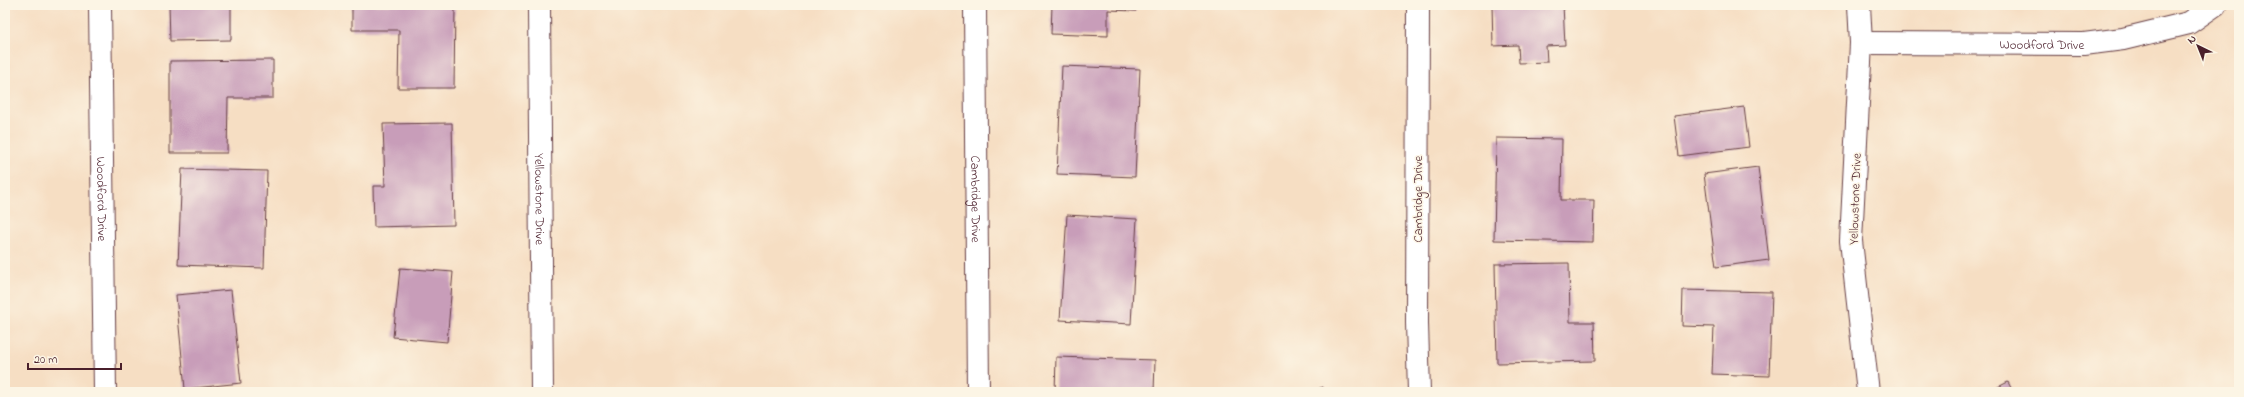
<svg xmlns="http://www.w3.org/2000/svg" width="2244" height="397" font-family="'Indie Flower',sans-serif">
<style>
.building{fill:#c89db9}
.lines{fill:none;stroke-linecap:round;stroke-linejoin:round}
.minor-casing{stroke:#643c42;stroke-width:24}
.minor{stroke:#fff;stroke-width:22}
.labels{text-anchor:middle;stroke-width:3;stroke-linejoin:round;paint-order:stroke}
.street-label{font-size:13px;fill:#4a1f2b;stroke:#fcf5e5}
</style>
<rect width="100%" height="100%" fill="#fcf5e5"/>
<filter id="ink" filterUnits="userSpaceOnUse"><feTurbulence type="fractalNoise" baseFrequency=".025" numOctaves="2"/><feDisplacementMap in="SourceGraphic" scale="8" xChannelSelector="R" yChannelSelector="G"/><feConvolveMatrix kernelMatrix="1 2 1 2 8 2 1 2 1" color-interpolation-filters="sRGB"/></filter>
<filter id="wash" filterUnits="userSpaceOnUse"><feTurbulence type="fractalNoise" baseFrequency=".012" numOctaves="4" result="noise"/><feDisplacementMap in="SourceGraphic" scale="16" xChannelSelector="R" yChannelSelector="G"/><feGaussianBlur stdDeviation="0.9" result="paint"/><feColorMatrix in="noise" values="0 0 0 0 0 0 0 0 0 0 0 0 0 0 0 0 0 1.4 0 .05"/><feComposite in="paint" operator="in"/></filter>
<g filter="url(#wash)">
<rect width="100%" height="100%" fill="#f6dec3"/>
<g id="blocks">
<g class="building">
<path d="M169,5h62v35l-61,1z"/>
<path d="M352,5h103l-1,83h-56l1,-58h-47z"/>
<path d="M1052,5h84v6l-28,-1v26l-57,-2z"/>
<path d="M1492,5h71l2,40 -19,1 1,16 -28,1 -1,-18 -25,1z"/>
<path d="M273,60v38h-45l-1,55h-57v-92z"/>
<path d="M1062,66l78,3 -5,108 -78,-3z"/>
<path d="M1744,107l5,40 -70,9 -5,-40z"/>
<path d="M452,123l2,102 -80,2 -1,-41h12l-2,-62z"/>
<path d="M1496,138l66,1 -1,61h33l-1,42 -99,-2z"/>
<path d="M1758,167l11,93 -53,7 -12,-93z"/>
<path d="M182,169l85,2 -3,97 -86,-3z"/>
<path d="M1067,215l70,4 -6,105 -71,-4z"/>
<path d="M1569,263l1,59h24l1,39 -98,2 -2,-99z"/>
<path d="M400,268l53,4 -6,70 -54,-5z"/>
<path d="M231,290l10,93 -56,6 -9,-94z"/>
<path d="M1683,290l89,2 -3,84 -57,-2 2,-47 -32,-1z"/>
<path d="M1056,357l99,3 -1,32h-99z"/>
<path d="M2008,382l5,10h-25z"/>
<path d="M1323,387l2,5h-17z"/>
</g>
</g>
</g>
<g filter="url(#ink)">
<use href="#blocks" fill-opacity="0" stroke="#643c42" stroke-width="1"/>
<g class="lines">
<g class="minor-casing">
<g id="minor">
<path id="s1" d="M100,5l5,387"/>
<path id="s2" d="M539,5l3,387"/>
<path id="s3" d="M975,5l3,387"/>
<path d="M1418,5l-1,318 2,69"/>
<path d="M1859,5l2,38 -10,198 17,151"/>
<path id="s4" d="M1861,43l223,1 39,-5 66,-16 26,-18"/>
</g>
</g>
<use href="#minor" class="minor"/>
</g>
</g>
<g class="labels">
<g class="street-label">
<text dy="5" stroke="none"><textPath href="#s4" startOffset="181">Woodford Drive</textPath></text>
<text dy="5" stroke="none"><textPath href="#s1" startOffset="194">Woodford Drive</textPath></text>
<text dy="5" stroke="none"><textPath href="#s2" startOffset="194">Yellowstone Drive</textPath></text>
<text dy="5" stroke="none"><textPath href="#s3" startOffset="194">Cambridge Drive</textPath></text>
<text transform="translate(1417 199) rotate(-90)" y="5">Cambridge Drive</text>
<text transform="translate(1854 199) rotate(-88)" y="5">Yellowstone Drive</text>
</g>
</g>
<rect width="2244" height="397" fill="none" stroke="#fcf5e5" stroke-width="20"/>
<g transform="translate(2198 46) rotate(317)" stroke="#fcf5e5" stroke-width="3" paint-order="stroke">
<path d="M0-3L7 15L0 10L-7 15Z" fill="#4a1f2b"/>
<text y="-6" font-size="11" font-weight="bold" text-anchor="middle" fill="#4a1f2b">N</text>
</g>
<path d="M28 363v6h93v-6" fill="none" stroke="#4a1f2b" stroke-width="2"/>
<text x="34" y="363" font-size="12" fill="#4a1f2b" stroke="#fcf5e5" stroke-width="3" paint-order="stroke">20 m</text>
</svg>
